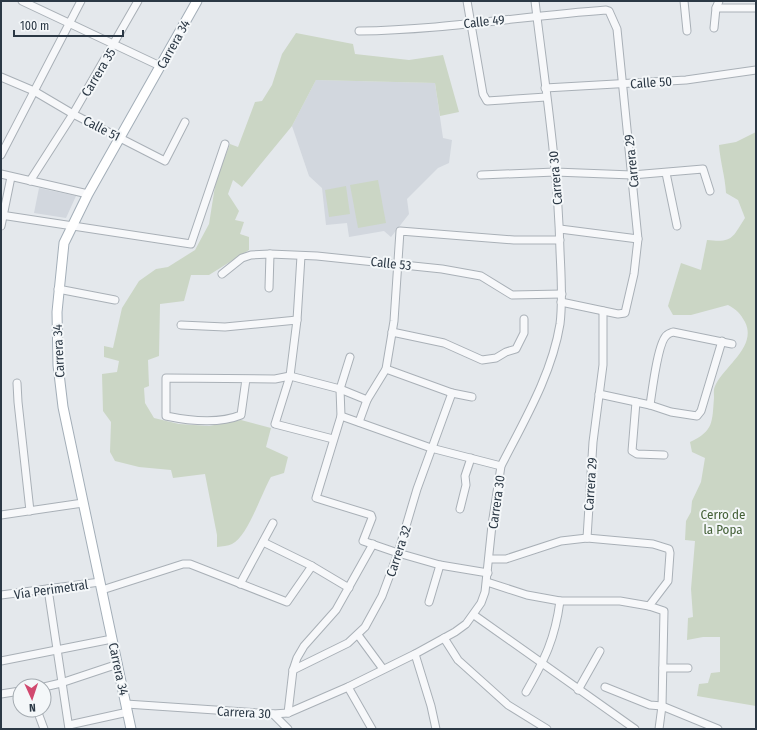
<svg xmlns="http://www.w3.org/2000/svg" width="757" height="730" font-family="'Fira Sans Condensed',sans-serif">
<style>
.built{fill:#d2d7de}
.green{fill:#cbd6c5}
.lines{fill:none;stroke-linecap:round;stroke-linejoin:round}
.minor-casing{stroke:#a9b0b7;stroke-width:9}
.major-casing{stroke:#a3aeb8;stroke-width:11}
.minor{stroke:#f7f8fa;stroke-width:7}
.major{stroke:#fff;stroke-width:9}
.labels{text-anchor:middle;stroke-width:4;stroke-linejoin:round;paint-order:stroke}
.street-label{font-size:13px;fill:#2b3845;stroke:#f4f7f9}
.park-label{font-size:13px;fill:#456138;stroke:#f4f7f9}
</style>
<rect width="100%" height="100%" fill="#e4e8ec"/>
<g class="built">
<path d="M316,80l119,3 8,55 9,2 -3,23 -11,5 -31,31 2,15 -18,23 -7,-6 -35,6 -2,-14 -21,2 -4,-37 -13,-12 -17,-50z"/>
<path d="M39,188l37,8 -10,22 -32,-5z"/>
</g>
<g class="green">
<path d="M296,33l57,11 2,10 54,6 34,-5 16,57 -19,4 -5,-33 -119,-3 -24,46 -50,61 -9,-7 -5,14 11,17 -4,9 9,2 -4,12 9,3v13l-40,25h-18l-7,26 -24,3 -1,52 -11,4 1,26 -5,2 1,15 9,15 25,6 30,2 32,-6 30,8 -5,19 22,10 -4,16 -13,4c-9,15 -24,61 -39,67 -4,2 -10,2 -15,3v-12l-12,-61 -32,4 -2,-8 -32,-3 -24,-6 -5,-9 1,-30 -8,-11 -1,-37 15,-2 2,-11 -15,-4v-11l9,2 9,-40 17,-27 17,-12 12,-2 27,-17 14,-26 7,-44 14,-36 8,3 17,-45 7,-1 10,-16 10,-31z"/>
<path d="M756,132v574l-59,-10 2,-12 9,-1 3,-10 9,-1v-35h-17l-16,3 1,-22 5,-1 -2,-28 4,-48 -10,-1 1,-19 5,-9 1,-11 9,-19 4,-24 -13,-6 -2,-10c24,-11 22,-20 24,-44 0,-5 -1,-9 2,-14 10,-19 41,-38 29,-62 -5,-9 -8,-12 -17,-17l-37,10h-18l-5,-9 13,-43 20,7 6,-30c26,3 25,-2 38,-22l-7,-18 -12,-7c-1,-17 -6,-32 -7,-48l17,-3z"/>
<path d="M378,180l8,43 -28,5 -8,-43z"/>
<path d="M346,186l4,28 -21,3 -4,-27z"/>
</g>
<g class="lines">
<g class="minor-casing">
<g id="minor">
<path d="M22,1l138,65"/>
<path d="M467,1l16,93 4,7 59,-4"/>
<path d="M684,1l3,30"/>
<path d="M716,8h40"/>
<path d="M714,28l2,-20 3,-7"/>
<path d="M359,31c82,-1 165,-15 247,-21l3,1 8,18 21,210 -4,35 -9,39 -7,1 -57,-12"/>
<path d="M1,77l33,14 39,23 92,47 20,-39"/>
<path d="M545,88l141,-8 70,-10"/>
<path d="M1,155l80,-154"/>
<path d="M666,173l11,53"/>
<path d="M1,174l87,20"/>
<path d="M481,175l74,-3 77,3 71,-6 7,22"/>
<path d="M30,181l43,-67 65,-113"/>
<path d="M1,215l190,29 34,-100"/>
<path d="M1,226l10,-49"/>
<path d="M560,229l78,10"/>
<path d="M301,256l-4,64 -7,56 -15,48 58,15"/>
<path d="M222,274l20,-16 9,-3 19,-1 47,2 125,13 39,7 31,19 50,-1"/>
<path d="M269,288l1,-34"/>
<path d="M58,289l57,11"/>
<path d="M181,325l44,2 72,-7"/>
<path d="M392,332l52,11 38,17 14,-2 10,-6 10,-3 8,-16v-14"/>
<path d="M350,357l-10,32 1,27 -25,82 55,17 1,3 -9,23 35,12 42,12 48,8"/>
<path d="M386,369l66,24 20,4"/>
<path d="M246,379l-5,36c-22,9 -51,6 -75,1v-38l109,1 15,-3 50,13 27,11"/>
<path d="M17,383l1,19 12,109"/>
<path d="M599,394l51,11 21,7 26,4 4,-5 21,-70"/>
<path d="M636,402l-4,49 5,3 27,1"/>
<path d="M650,405c2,-13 8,-64 17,-70 2,-2 4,-2 6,-3l59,12"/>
<path d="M341,416l90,32 70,18"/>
<path d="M359,422l8,-22 19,-31 8,-48 6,-90 114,9h46"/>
<path d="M460,509l6,-24 -1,-9 6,-18"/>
<path d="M1,515l82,-12"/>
<path d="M587,538l6,-96 10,-77v-54"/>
<path d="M263,542l49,24 37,22"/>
<path d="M489,559h17l55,-18 26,-3 66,6 16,5 1,4 -2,28 -19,25 15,5 -2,95 -3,23"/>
<path d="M487,582l40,13 33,6h60l29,5"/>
<path d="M240,584l33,-61"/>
<path d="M48,589l21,140"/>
<path d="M102,590l81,-26h7l97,38 25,-36"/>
<path d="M1,595l99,-13"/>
<path d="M429,602l11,-37"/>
<path d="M474,615l161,114"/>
<path d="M358,635l25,34"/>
<path d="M444,638l14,22 50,45 39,24"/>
<path d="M415,654l16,52 5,23"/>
<path d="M1,661l111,-22"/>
<path d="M663,668h25"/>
<path d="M293,670l55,-27 17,-16 17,-31 16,-43 19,-64 35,-96"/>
<path d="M44,687l17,-4 57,-19"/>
<path d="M348,687l24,42"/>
<path d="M605,687l45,18 12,1 56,23"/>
<path d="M578,690l22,-39"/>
<path d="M526,692c19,-33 29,-53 34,-91"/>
<path d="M1,694l19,-3"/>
<path d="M126,704l147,10 15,-1 60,-26 67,-33 40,-22 11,-8 15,-21 4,-11 7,-67 9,-59c23,-45 51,-92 59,-142 3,-24 1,-49 0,-73 -2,-84 -15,-167 -25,-250"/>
<path d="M37,710l7,19"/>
<path d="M288,713l5,-43 4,-12 7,-12 32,-36 37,-66"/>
<path d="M273,714l15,15"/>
<path d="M69,725l59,-13"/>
</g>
</g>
<g class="major-casing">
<path id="major" d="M131,729l-68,-322 -5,-42 -1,-53 7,-69 24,-49 109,-193"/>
</g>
<use href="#minor" class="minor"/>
<use href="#major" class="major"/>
</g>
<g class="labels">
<g class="street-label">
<text transform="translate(484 21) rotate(-6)" y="5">Calle 49</text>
<text transform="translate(173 44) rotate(-61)" y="5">Carrera 34</text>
<text transform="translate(98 72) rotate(-59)" y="5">Carrera 35</text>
<text transform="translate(651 82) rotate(-4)" y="5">Calle 50</text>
<text transform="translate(102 128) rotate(27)" y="5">Calle 51</text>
<text transform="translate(631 161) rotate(-96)" y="5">Carrera 29</text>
<text transform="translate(555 178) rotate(-95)" y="5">Carrera 30</text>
<text transform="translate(391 263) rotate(6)" y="5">Calle 53</text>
<text transform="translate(58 351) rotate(-93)" y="5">Carrera 34</text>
<text transform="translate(590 484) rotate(-86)" y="5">Carrera 29</text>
<text transform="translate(496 502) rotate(-82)" y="5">Carrera 30</text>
<text transform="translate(398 551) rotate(-72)" y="5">Carrera 32</text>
<text transform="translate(51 589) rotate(-8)" y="5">Vía Perimetral</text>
<text transform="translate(119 669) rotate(78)" y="5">Carrera 34</text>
<text transform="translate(244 712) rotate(3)" y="5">Carrera 30</text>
</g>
<g class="park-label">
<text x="723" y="519">Cerro de<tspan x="723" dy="15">la Popa</tspan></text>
</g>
</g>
<rect width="757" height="730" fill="none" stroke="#2b3845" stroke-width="4"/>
<g transform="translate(32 698) rotate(177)"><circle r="19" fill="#f4f7f9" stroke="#a4abb1"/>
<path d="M0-3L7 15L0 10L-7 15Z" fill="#d1496f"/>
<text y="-6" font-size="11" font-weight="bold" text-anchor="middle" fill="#2b3845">N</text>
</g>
<path d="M14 30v6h109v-6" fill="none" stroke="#2b3845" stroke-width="2"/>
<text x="20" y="30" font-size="12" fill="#2b3845" stroke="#f4f7f9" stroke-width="3" paint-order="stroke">100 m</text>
</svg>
